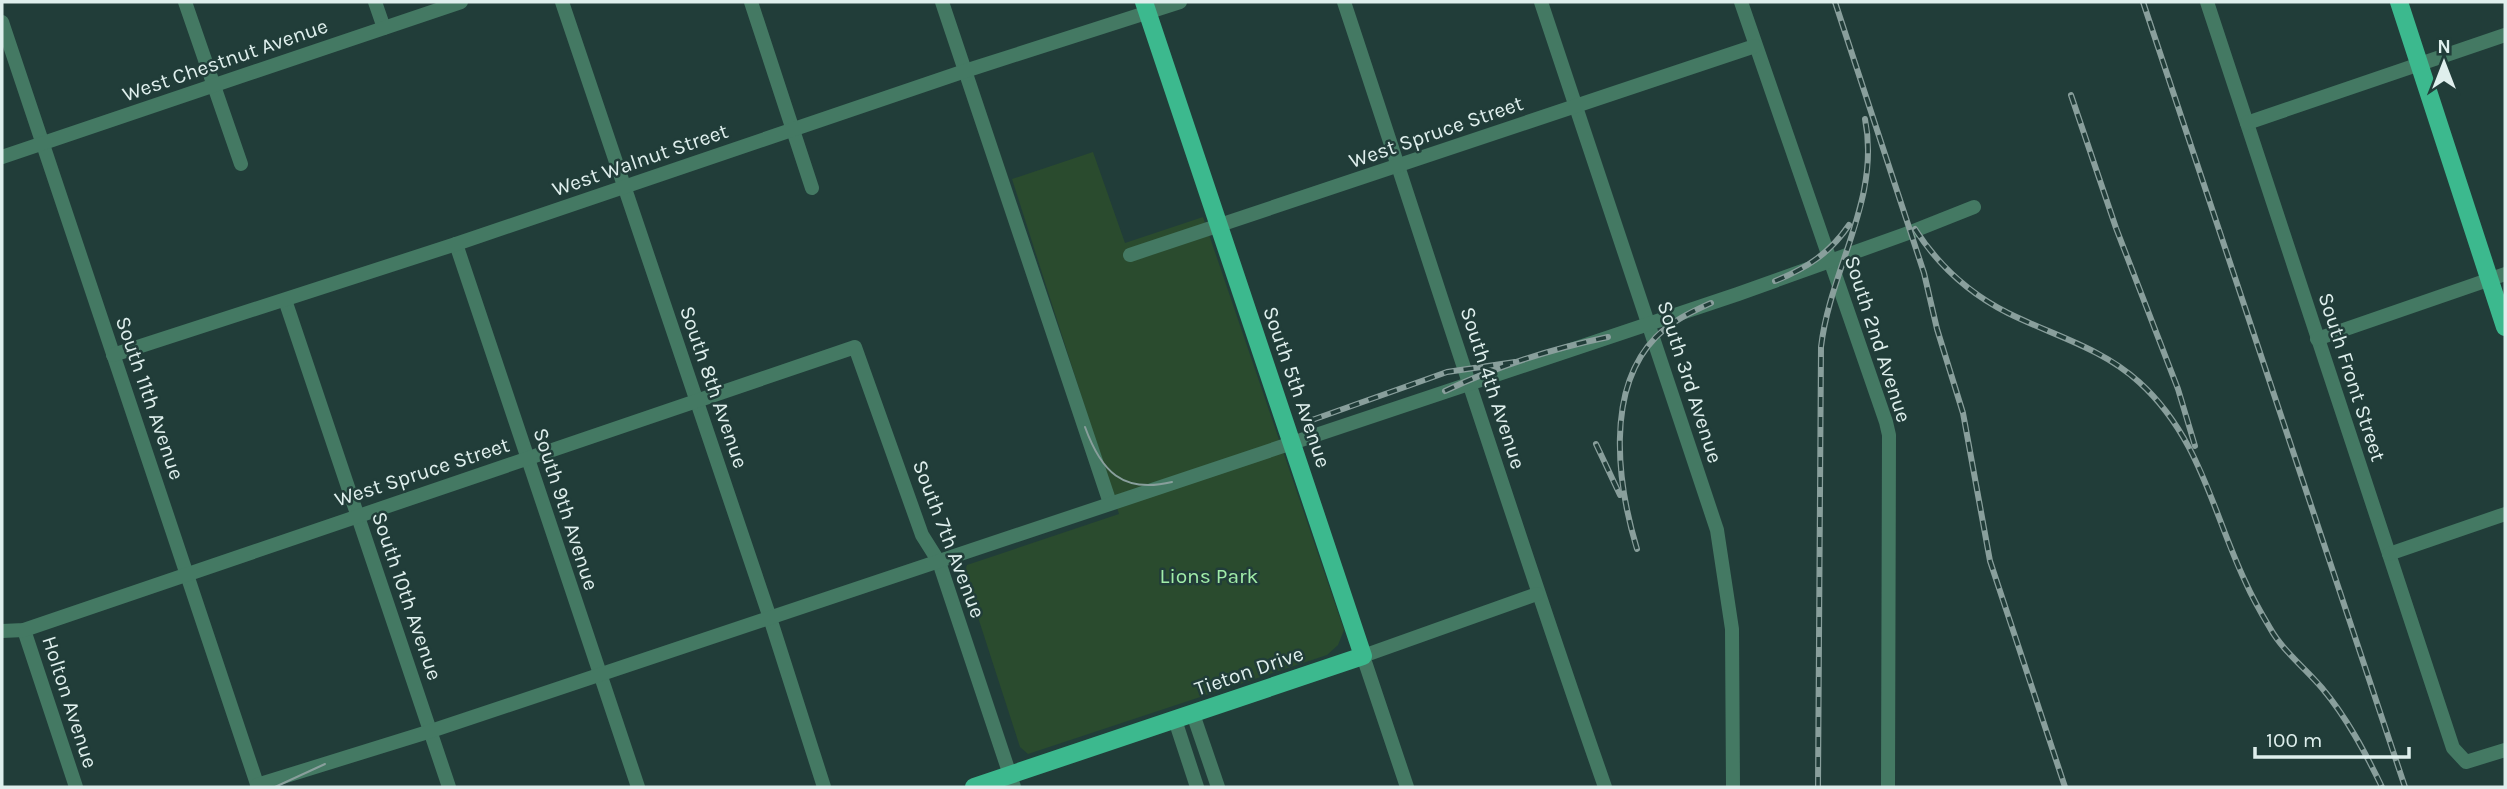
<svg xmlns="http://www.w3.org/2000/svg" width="2507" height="789" font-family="Karla,sans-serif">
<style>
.green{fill:#2a4b2e}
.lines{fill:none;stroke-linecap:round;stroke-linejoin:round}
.minor{stroke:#447963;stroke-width:14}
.major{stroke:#3cb98e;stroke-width:18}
.tram{stroke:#899f9c;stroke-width:2}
.rail-casing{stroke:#899f9c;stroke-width:6}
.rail{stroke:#213d39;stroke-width:3.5;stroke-dasharray:10;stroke-linecap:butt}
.labels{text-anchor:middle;stroke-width:5;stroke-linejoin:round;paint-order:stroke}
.street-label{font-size:21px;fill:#dfefed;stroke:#213d39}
.park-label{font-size:21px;fill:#a1eda9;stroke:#213d39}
</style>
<rect width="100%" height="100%" fill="#213d39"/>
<path class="green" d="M1093,152l32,91 78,-26 141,413 -6,15 -11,10 -299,99 -8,-7 -56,-173 3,-9 152,-51 -107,-335z"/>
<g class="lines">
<g class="minor">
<path d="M185,2l56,162"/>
<path d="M375,2l9,26"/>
<path d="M562,2l208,616 54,169"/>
<path d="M751,2l61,186"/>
<path d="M942,2l168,501"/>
<path d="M1344,2c87,262 170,525 261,785"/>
<path d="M1541,2l176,528 15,99 1,158"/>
<path d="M1741,2l145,420 3,13 -1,352"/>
<path d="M2207,2l246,746 13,14 39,-12"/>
<path d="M2,22l256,765"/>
<path d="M2247,123l258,-88"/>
<path d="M2,157l459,-155"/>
<path d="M456,244l182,543"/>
<path d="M1130,255l625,-209"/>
<path d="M285,300l164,487"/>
<path d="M2317,339l188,-65"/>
<path d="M113,355l343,-111 509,-173 215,-69"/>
<path d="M2389,554l116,-40"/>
<path d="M24,630l52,157"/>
<path d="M2,631l22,-1 831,-283 67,188 17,27 75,225"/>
<path d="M1193,714l25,73"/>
<path d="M1175,720l22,67"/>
<path d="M257,785l174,-54 1307,-437 173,-62 63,-25"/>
<path d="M1407,787l-44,-131 174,-62"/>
</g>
<g class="major">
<path d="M2399,2l106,325"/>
<path d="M974,787l389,-131 -219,-654"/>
</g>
<g class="tram">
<path d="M1085,427c16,44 37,67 87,55"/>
<path d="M275,787l50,-23"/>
</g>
<g class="rail-casing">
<g id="rail">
<path d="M1835,2l89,271 13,56 26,84 27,148 75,226"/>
<path d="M2143,2l262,785"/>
<path d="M2071,95l45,133 62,161 17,57"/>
<path d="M1915,229c23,36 55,65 93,84 44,22 94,35 131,69 61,55 73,129 106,199 7,16 16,32 25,47 12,22 35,40 52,60 25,30 43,64 60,99"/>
<path d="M1775,281c32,-13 55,-28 74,-56"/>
<path d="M1445,391c52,-25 106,-42 163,-54"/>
<path d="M1312,420l135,-48 68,-10"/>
<path d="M1596,444l24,51"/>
<path d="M1637,549c-19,-63 -33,-159 19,-212 16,-16 35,-25 55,-34"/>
<path d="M1818,787l3,-440c9,-78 60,-148 44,-228"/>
</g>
</g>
<use href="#rail" class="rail"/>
</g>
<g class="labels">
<g class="street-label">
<text transform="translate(225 60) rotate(-19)" y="7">West Chestnut Avenue</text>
<text transform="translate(1436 132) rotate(-19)" y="7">West Spruce Street</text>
<text transform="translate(640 160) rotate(-19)" y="7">West Walnut Street</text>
<text transform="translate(1878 339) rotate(72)" y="7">South 2nd Avenue</text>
<text transform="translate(2352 377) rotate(72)" y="7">South Front Street</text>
<text transform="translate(1690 382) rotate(72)" y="7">South 3rd Avenue</text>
<text transform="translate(714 387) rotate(71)" y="7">South 8th Avenue</text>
<text transform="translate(1297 387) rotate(71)" y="7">South 5th Avenue</text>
<text transform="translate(1493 388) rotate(72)" y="7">South 4th Avenue</text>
<text transform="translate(150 398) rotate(71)" y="7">South 11th Avenue</text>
<text transform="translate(422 472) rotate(-18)" y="7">West Spruce Street</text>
<text transform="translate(566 509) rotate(72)" y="7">South 9th Avenue</text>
<text transform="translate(949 539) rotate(69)" y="7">South 7th Avenue</text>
<text transform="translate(407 596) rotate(71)" y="7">South 10th Avenue</text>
<text transform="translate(1249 671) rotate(-19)" y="7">Tieton Drive</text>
<text transform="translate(70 702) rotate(72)" y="7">Holton Avenue</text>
</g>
<g class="park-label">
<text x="1209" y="583">Lions Park</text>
</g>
</g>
<rect width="2507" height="789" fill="none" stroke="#dfefed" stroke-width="7"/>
<g transform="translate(2444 63)" stroke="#213d39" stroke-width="5" paint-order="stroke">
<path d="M0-5L12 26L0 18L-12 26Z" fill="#dfefed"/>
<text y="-10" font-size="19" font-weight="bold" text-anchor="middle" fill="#dfefed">N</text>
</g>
<path d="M2255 747v10h154v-10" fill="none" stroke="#dfefed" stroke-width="3.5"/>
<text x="2266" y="747" font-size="21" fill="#dfefed" stroke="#213d39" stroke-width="5" paint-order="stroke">100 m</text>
</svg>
